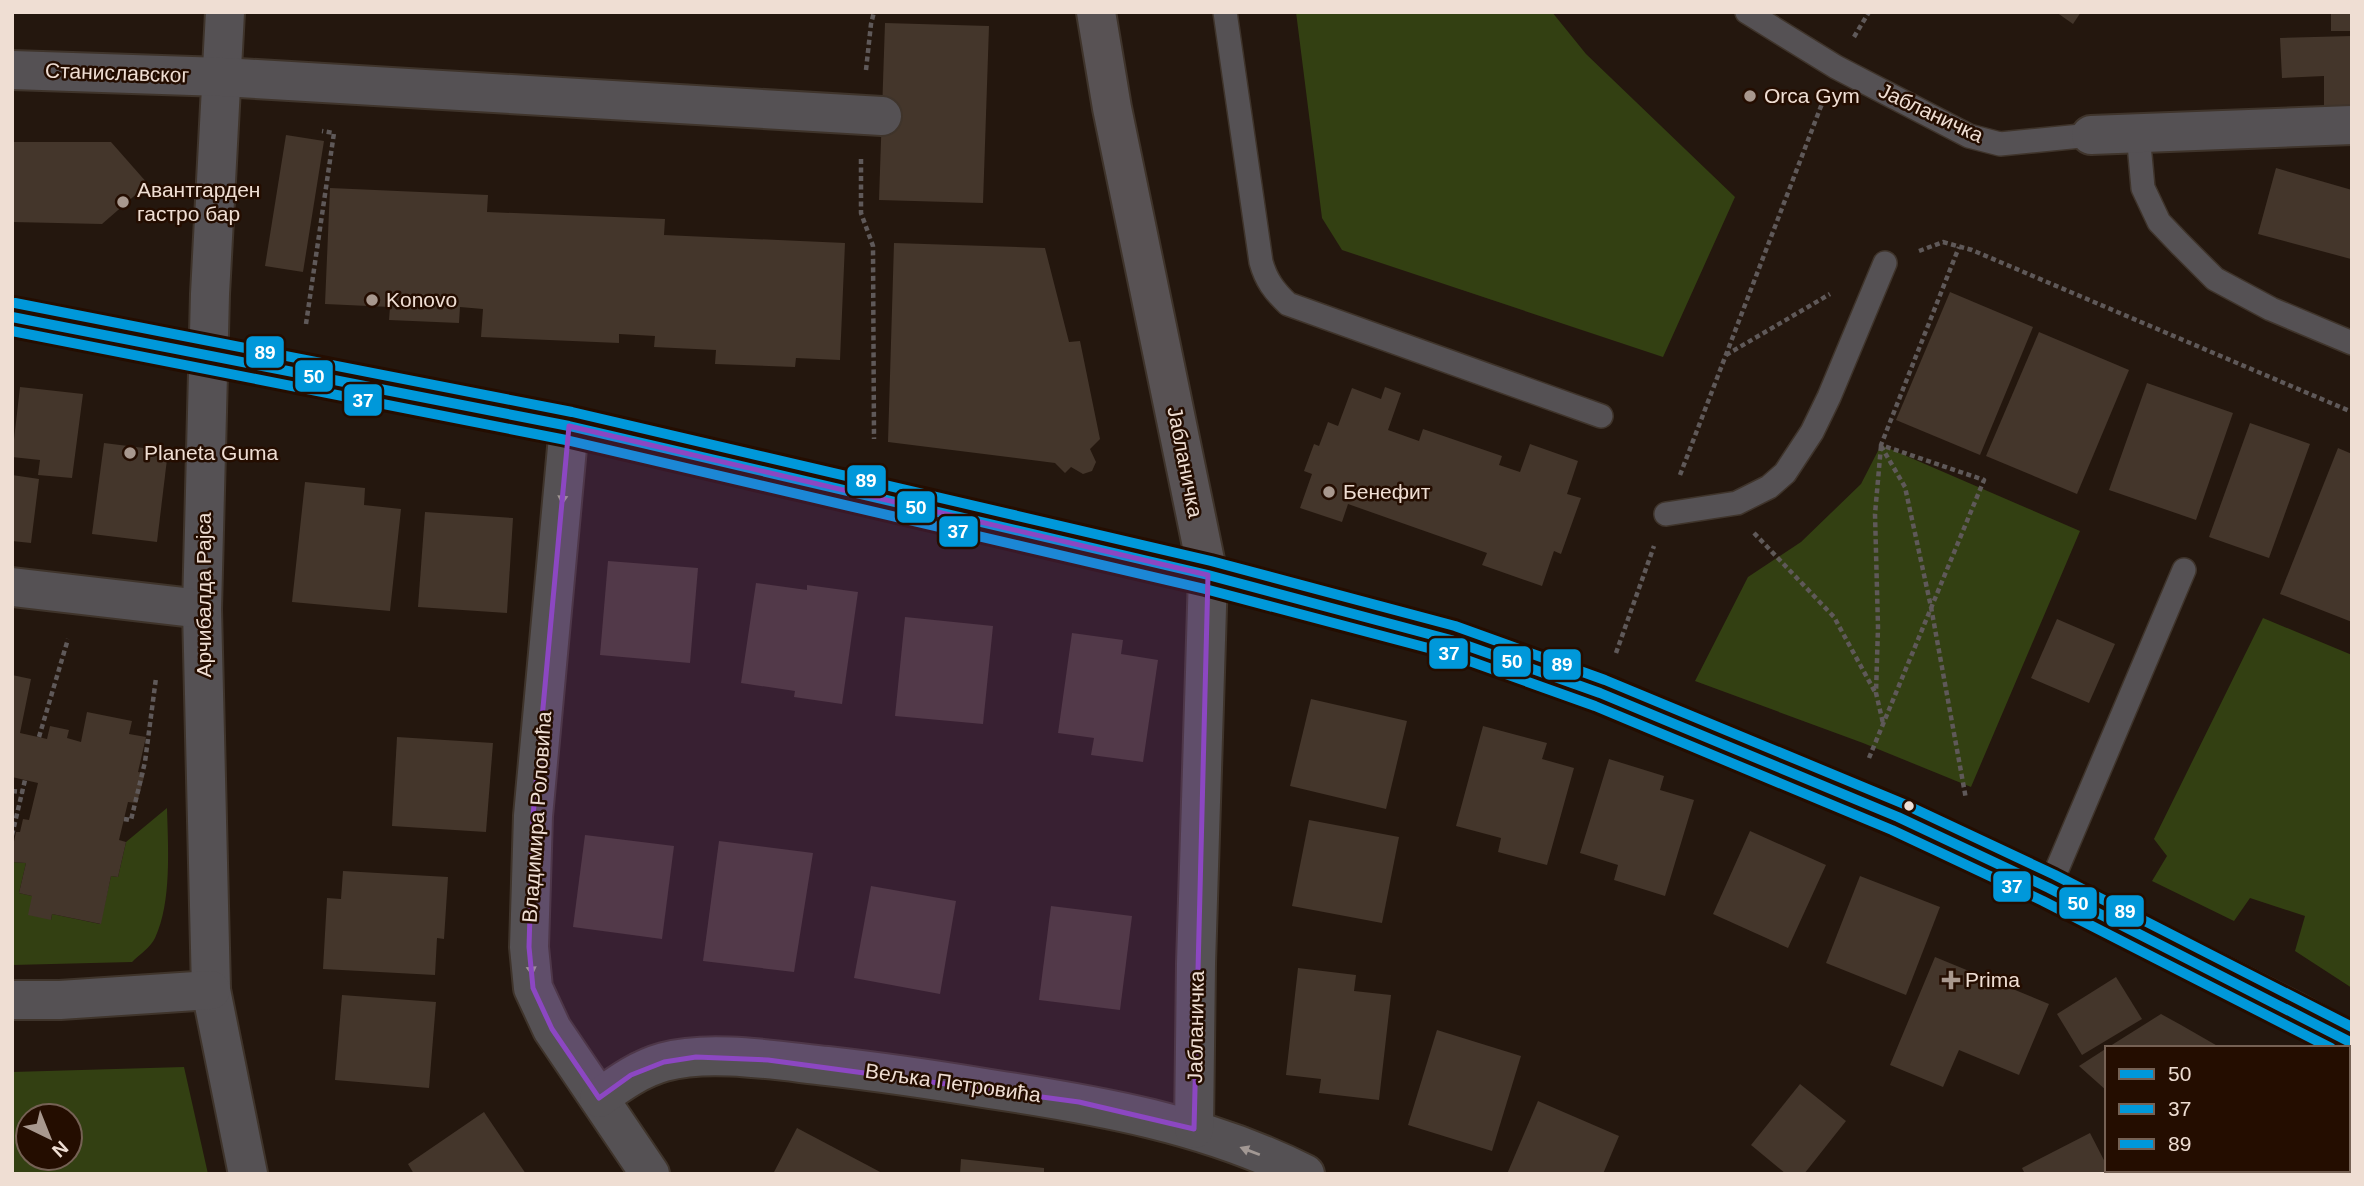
<svg xmlns="http://www.w3.org/2000/svg" width="2364" height="1186" font-family="Helvetica,sans-serif">
<style>
.green{fill:#334012;fill-rule:evenodd}
.building{fill:#44362b}
.lines{fill:none;stroke-linecap:round;stroke-linejoin:round}
.lane-casing{stroke:#3f342b;stroke-width:26}
.street-casing{stroke:#3f342b;stroke-width:42}
.secondary-casing{stroke:#3f342b;stroke-width:42}
.path{stroke:#5f5959;stroke-width:4.5;stroke-dasharray:5 3.5;stroke-linecap:butt}
.lane{stroke:#555154;stroke-width:23}
.street{stroke:#555154;stroke-width:38}
.secondary{stroke:#585254;stroke-width:38}
.bus-1-casing{stroke:#240d00;stroke-width:16}
.bus-2-casing{stroke:#240d00;stroke-width:16}
.bus-3-casing{stroke:#240d00;stroke-width:16}
.bus-1{stroke:#0098da;stroke-width:10}
.bus-2{stroke:#0098da;stroke-width:10}
.bus-3{stroke:#0098da;stroke-width:10}
.oneway{fill:#a29894}
.marked{fill:#8c47c2;fill-opacity:0.2;stroke:#8c47c2;stroke-width:5;stroke-linejoin:round}
.poi-dot{fill:#a8988e;stroke:#240d00;stroke-width:2.5}
.bus-dot{fill:#efded3;stroke:#240d00;stroke-width:2.5}
.labels{text-anchor:middle;stroke-width:5;stroke-linejoin:round;paint-order:stroke}
.street-label{font-size:21px;fill:#efded3;stroke:#240d00}
.poi-label{font-size:21px;fill:#efded3;stroke:#240d00;text-anchor:start}
.line-badge{stroke:#240d00;stroke-width:2.5}
.badge-label{font-size:19px;text-anchor:middle;font-weight:bold;fill:#fff}
</style>
<rect width="100%" height="100%" fill="#24170e"/>
<g class="green">
<path d="M1296,12h256l34,42 149,143 -72,160 -321,-107 -20,-32z"/>
<path d="M1881,445l199,86 -109,256 -108,-44 -168,-62 53,-104 53,-35 60,-58z"/>
<path d="M2263,618l89,37v333l-57,-37 10,-35 -55,-18 -16,23 -82,-40 15,-25 -13,-17z"/>
<path d="M167,808c1,39 5,94 -12,130 -4,9 -16,17 -23,24l-120,3v-103l14,1 -7,30 13,3 19,24 1,-6 48,10 11,-48 7,1 8,-35z"/>
<path d="M184,1067l24,107h-196v-102zM70,1116v42h-42v-42z"/>
</g>
<g class="building">
<path d="M2056,12h25l-8,12z"/>
<rect x="2331" y="12" width="21" height="19"/>
<path d="M885,23l104,3 -6,177 -104,-3z"/>
<path d="M2352,36v69h-28v-29l-42,2 -2,-40z"/>
<path d="M286,135l38,6 -21,131 -38,-6z"/>
<path d="M12,142h99l37,42 -46,40 -90,-2z"/>
<path d="M2276,168l76,22 -1,69 -93,-25z"/>
<path d="M330,188l158,7 -1,17 178,7 -1,16 181,8 -5,117 -44,-2 -1,9 -80,-3 1,-14 -62,-3 1,-11 -36,-2v9l-138,-6 2,-28 -23,-2 -1,16 -70,-3 1,-13 -65,-3z"/>
<path d="M894,243l151,5 24,94 11,-1 20,98 -10,10 6,13 -4,9 -9,3 -12,-7 -6,6 -10,-10 -167,-21z"/>
<path d="M1950,292l83,35 -53,128 -84,-35z"/>
<path d="M2039,332l90,38 -52,124 -91,-38z"/>
<path d="M2147,383l86,30 -37,107 -87,-30z"/>
<path d="M20,387l63,7 -11,84 -34,-3 2,-15 -28,-3z"/>
<path d="M1385,387l16,6 -13,37 31,11 4,-12 79,27 -3,9 21,7 10,-28 48,17 -11,33 14,4 -20,56 -7,-3 -12,35 -60,-21 5,-12 -139,-49 -6,18 -42,-14 12,-34 -8,-3 10,-27 5,2 9,-24 10,4 14,-38 29,11z"/>
<path d="M2250,423l60,21 -41,114 -60,-21z"/>
<path d="M104,443l64,8 -11,91 -65,-8z"/>
<path d="M2338,448l14,6v168l-72,-28z"/>
<path d="M12,475l27,4 -8,64 -19,-2z"/>
<path d="M305,482l60,6 -1,17 37,4 -11,102 -98,-9z"/>
<path d="M425,512l88,6 -6,95 -89,-6z"/>
<path d="M608,561l90,7 -8,95 -90,-8z"/>
<path d="M756,583l51,7v-5l51,7 -16,112 -48,-7 1,-6 -54,-8z"/>
<path d="M905,617l88,9 -10,98 -88,-8z"/>
<path d="M2057,619l58,25 -26,59 -58,-25z"/>
<path d="M1072,633l51,7 -2,14 37,6 -15,102 -52,-7 3,-17 -36,-5z"/>
<path d="M12,675l19,4 -11,54 27,6 3,-13 19,4 -2,8 14,4 6,-30 45,9 -3,13 17,3 -8,35 7,1 -8,30 -9,-1 -9,38 7,2 -8,35 -7,-1 -10,48 -49,-10 -1,6 -23,-5 4,-19 -13,-3 7,-30 -14,-1v-11l4,-19h4l3,-13 6,1 9,-37 -26,-6z"/>
<path d="M1311,699l96,22 -21,88 -96,-23z"/>
<path d="M1483,726l64,17 -5,16 32,9 -27,97 -49,-13 3,-14 -45,-12z"/>
<path d="M397,737l96,6 -7,89 -94,-6z"/>
<path d="M1609,759l55,17 -4,14 34,10 -29,96 -51,-16 4,-15 -38,-12z"/>
<path d="M1309,820l90,17 -17,86 -90,-17z"/>
<path d="M1750,831l76,34 -38,83 -75,-34z"/>
<path d="M585,835l89,11 -12,93 -89,-12z"/>
<path d="M719,841l94,12 -19,119 -91,-11z"/>
<path d="M343,871l105,6 -4,62 -7,-1 -2,37 -112,-6 4,-71 14,1z"/>
<path d="M1860,876l80,31 -34,88 -80,-32z"/>
<path d="M871,886l85,15 -16,93 -86,-16z"/>
<path d="M1051,906l81,10 -12,94 -81,-10z"/>
<path d="M1935,957l114,47 -30,71 -60,-25 -16,37 -53,-22z"/>
<path d="M1298,968l58,7 -2,16 37,4 -12,105 -60,-7 2,-14 -35,-4z"/>
<path d="M2116,977l26,42 -60,36 -25,-41z"/>
<path d="M342,995l94,7 -7,86 -94,-8z"/>
<path d="M2161,1014l20,11 40,23h-114z"/>
<path d="M1437,1030l84,26 -29,95 -84,-26z"/>
<path d="M2107,1048v43l-28,-25z"/>
<path d="M1800,1084l46,37 -42,53h-18l-35,-29z"/>
<path d="M1538,1101l81,35 -16,38h-96z"/>
<path d="M484,1112l42,62h-112l-6,-10z"/>
<path d="M797,1128l87,46h-111z"/>
<path d="M2090,1133l17,33v4l4,4h-86l-3,-6z"/>
<path d="M961,1159l83,9v6h-84z"/>
</g>
<g class="lines">
<g class="lane-casing">
<g id="lane">
<path d="M1225,12l36,250c5,18 13,29 27,42l313,112"/>
<path d="M1747,12l89,55 133,69 31,8 91,-9"/>
<path d="M2138,133l5,55 16,34 21,22 35,35 56,30 81,34"/>
<path d="M1666,514l71,-11 32,-16 16,-14 27,-41 17,-35 56,-134"/>
<path d="M2049,888l135,-318"/>
</g>
</g>
<g class="street-casing">
<g id="street">
<path d="M225,12l-15,282 -8,315 9,381 37,184"/>
<path d="M12,70l210,7 660,39"/>
<path d="M2091,135l261,-10"/>
<path d="M569,426l-36,390 -4,131 4,41 19,41 98,145"/>
<path d="M12,587l190,22"/>
<path d="M12,1000h48l151,-10"/>
<path d="M599,1098c21,-15 40,-29 65,-36 46,-13 115,-1 163,4 54,6 108,14 163,23 107,16 217,35 315,85"/>
<path d="M1194,1129l2,-165 12,-389"/>
<path d="M2348,1152l4,-2"/>
<path d="M2309,1174l6,-4"/>
</g>
</g>
<g class="secondary-casing">
<g id="secondary">
<path d="M1096,12l16,96 96,467"/>
<path d="M12,317l557,109 639,149 243,65 149,53 298,124 151,71 244,123 59,32"/>
</g>
</g>
<g class="path">
<path d="M1854,37l15,-25"/>
<path d="M866,70l5,-46 3,-12"/>
<path d="M861,159v54l12,33 1,193"/>
<path d="M1919,251l24,-9 29,8 380,162"/>
<path d="M306,324l28,-191 -12,-2"/>
<path d="M1726,355l104,-61"/>
<path d="M1881,446l24,41 26,120 35,192"/>
<path d="M1881,446l-6,68 3,113 -2,66 7,30"/>
<path d="M1680,475l143,-374"/>
<path d="M1754,533l80,84 41,75"/>
<path d="M1616,653l38,-107"/>
<path d="M39,737l29,-98"/>
<path d="M1869,758l115,-278 -103,-35 78,-198"/>
<path d="M12,791l11,1"/>
<path d="M124,819l7,1 14,-58 11,-84"/>
<path d="M12,835l13,-55"/>
</g>
<use href="#lane" class="lane"/>
<use href="#street" class="street"/>
<use href="#secondary" class="secondary"/>
<g class="bus-1-casing">
<path id="bus-1" d="M12,317l557,109 639,149 243,65 149,53 298,124 151,71 303,155"/>
</g>
<g class="bus-2-casing">
<path id="bus-2" d="M12,331l554,109 639,149 242,64 148,53 297,124 151,71 288,147"/>
</g>
<g class="bus-3-casing">
<path id="bus-3" d="M15,303l557,109 639,149 244,65 150,54 299,124 151,71 297,152"/>
</g>
<use href="#bus-1" class="bus-1"/>
<use href="#bus-2" class="bus-2"/>
<use href="#bus-3" class="bus-3"/>
</g>
<defs><path id="oneway-solid" d="M-6-.8H1V-3.2L6.5 0L1 3.2V.8H-6Z" transform="scale(1.75)"/></defs>
<g class="oneway">
<use href="#oneway-solid" transform="translate(563 494) rotate(95)"/>
<use href="#oneway-solid" transform="translate(531 965) rotate(84)"/>
<use href="#oneway-solid" transform="translate(1250 1151) rotate(-159)"/>
</g>
<path class="marked" d="M569,426l639,149 -14,554 -115,-27 -311,-42 -72,-3 -32,5 -33,13 -32,23 -47,-69 -19,-41 -4,-41 4,-131z"/>
<g class="poi-dot">
<circle cx="1750" cy="96" r="7"/>
<circle cx="123" cy="202" r="7"/>
<circle cx="372" cy="300" r="7"/>
<circle cx="130" cy="453" r="7"/>
<circle cx="1329" cy="492" r="7"/>
<path d="M1947.5 969.5h7v7h7v7h-7v7h-7v-7h-7v-7h7z"/>
</g>
<circle class="bus-dot" cx="1909" cy="806" r="6"/>
<g class="labels">
<g class="street-label">
<text transform="translate(117 73) rotate(2)" y="7">Станиславског</text>
<text transform="translate(1931 113) rotate(25)" y="7">Јабланичка</text>
<text transform="translate(1185 462) rotate(79)" y="7">Јабланичка</text>
<text transform="translate(204 595) rotate(-90)" y="7">Арчибалда Рајса</text>
<text transform="translate(537 817) rotate(-86)" y="7">Владимира Роловића</text>
<text transform="translate(1196 1027) rotate(-89)" y="7">Јабланичка</text>
<text transform="translate(953 1083) rotate(8)" y="7">Вељка Петровића</text>
</g>
<g class="poi-label">
<text x="1764" y="103">Orca Gym</text>
<text x="137" y="197">Авантгарден<tspan x="137" dy="24">гастро бар</tspan></text>
<text x="386" y="307">Konovo</text>
<text x="144" y="460">Planeta Guma</text>
<text x="1343" y="499">Бенефит</text>
<text x="1965" y="987">Prima</text>
</g>
</g>
<g class="line-badge">
<rect x="245" y="335" width="40" height="34" rx="7" fill="#0098da"/>
<rect x="294" y="359" width="40" height="34" rx="7" fill="#0098da"/>
<rect x="343" y="383" width="40" height="34" rx="7" fill="#0098da"/>
<rect x="846" y="464" width="41" height="33" rx="7" fill="#0098da"/>
<rect x="896" y="490" width="40" height="34" rx="7" fill="#0098da"/>
<rect x="938" y="515" width="41" height="33" rx="7" fill="#0098da"/>
<rect x="1428" y="637" width="41" height="33" rx="7" fill="#0098da"/>
<rect x="1492" y="645" width="40" height="33" rx="7" fill="#0098da"/>
<rect x="1542" y="648" width="40" height="33" rx="7" fill="#0098da"/>
<rect x="1992" y="870" width="40" height="33" rx="7" fill="#0098da"/>
<rect x="2058" y="886" width="40" height="34" rx="7" fill="#0098da"/>
<rect x="2105" y="894" width="40" height="34" rx="7" fill="#0098da"/>
</g>
<g class="badge-label">
<text x="265" y="359">89</text>
<text x="314" y="383">50</text>
<text x="363" y="407">37</text>
<text x="866" y="487">89</text>
<text x="916" y="514">50</text>
<text x="958" y="538">37</text>
<text x="1449" y="660">37</text>
<text x="1512" y="668">50</text>
<text x="1562" y="671">89</text>
<text x="2012" y="893">37</text>
<text x="2078" y="910">50</text>
<text x="2125" y="918">89</text>
</g>
<rect width="2364" height="1186" fill="none" stroke="#efded3" stroke-width="28"/>
<rect x="2105" y="1046" width="245" height="126" fill="#240d00" stroke="#756154" stroke-width="2"/>
<rect x="2119" y="1069" width="35" height="10" fill="#0098da" stroke="#756154" stroke-width="2"/>
<text x="2168" y="1081" font-size="21" fill="#efded3">50</text>
<rect x="2119" y="1104" width="35" height="10" fill="#0098da" stroke="#756154" stroke-width="2"/>
<text x="2168" y="1116" font-size="21" fill="#efded3">37</text>
<rect x="2119" y="1139" width="35" height="10" fill="#0098da" stroke="#756154" stroke-width="2"/>
<text x="2168" y="1151" font-size="21" fill="#efded3">89</text>
<g transform="translate(49 1137) rotate(137)"><circle r="33" fill="#240d00" stroke="#756154" stroke-width="2"/>
<path d="M0-5L12 26L0 18L-12 26Z" fill="#a8988e"/>
<text y="-10" font-size="19" font-weight="bold" text-anchor="middle" fill="#efded3">N</text>
</g>
</svg>
